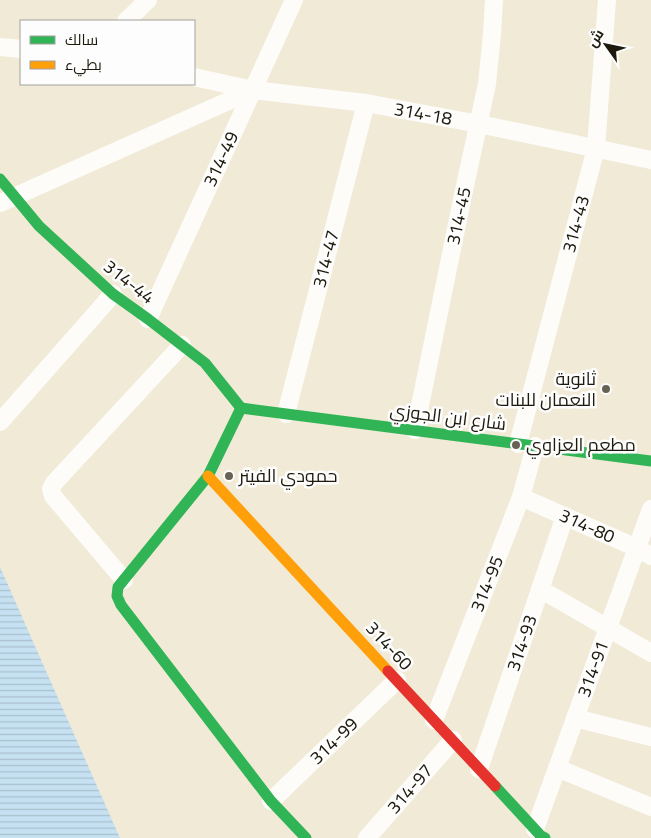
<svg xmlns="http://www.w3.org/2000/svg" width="651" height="838" font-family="Georgia,Cairo,serif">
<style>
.water{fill:url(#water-rules)}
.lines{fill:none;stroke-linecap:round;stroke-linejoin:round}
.street{stroke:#fdfcf9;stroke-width:18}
.fast{stroke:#30b455;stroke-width:11}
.slow{stroke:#ff9f0a;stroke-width:11}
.jam{stroke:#e5322d;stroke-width:11}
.poi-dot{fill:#676253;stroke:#fdfdfd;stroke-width:2}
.labels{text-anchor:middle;stroke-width:5;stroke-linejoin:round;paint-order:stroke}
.street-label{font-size:18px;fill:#1d190c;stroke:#fdfdfd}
.poi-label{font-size:18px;fill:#1d190c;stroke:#fdfdfd;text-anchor:start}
</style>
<defs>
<pattern id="water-rules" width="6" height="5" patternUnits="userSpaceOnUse" patternTransform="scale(1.25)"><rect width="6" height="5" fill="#c6e1f2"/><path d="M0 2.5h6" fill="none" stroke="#aac0ce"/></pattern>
</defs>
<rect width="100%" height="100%" fill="#f1ead7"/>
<path class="water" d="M0,567l120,271h-120z"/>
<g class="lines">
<g class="street">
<path d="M126,21l22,-21"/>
<path d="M0,47l21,2"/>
<path d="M194,77l59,13 113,13 113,21 172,36"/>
<path d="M0,203l253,-113"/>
<path d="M148,319l146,-319"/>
<path d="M286,414l80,-311"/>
<path d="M0,422l113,-128"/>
<path d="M415,430l48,-235 24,-111 5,-50 2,-34"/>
<path d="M518,444l78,-296 11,-148"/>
<path d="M521,497l116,51 14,8"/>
<path d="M124,580l-71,-84 -2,-7 3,-6 128,-138"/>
<path d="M540,589l111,64"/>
<path d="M575,718l76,19"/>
<path d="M434,720l87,-223 14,-51"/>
<path d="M557,768l94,39"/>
<path d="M479,769l86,-253"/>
<path d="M271,801l126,-121"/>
<path d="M535,829l116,-320"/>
<path d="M367,838l86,-98"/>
</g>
<g class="fast">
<path d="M0,179l39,47 74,68 35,25 57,44 36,45"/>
<path d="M241,408l-33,68 -90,111 -1,9 4,9 150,196 35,37"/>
<path d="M241,408l410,53"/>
<path d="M495,786l46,50 4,2"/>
</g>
<path class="slow" d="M208,476l180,195"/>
<path class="jam" d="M388,671l107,115"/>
</g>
<g class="poi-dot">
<circle cx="606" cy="389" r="5"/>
<circle cx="516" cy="445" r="5"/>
<circle cx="229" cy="476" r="5"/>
</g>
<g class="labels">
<g class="street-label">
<text transform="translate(423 114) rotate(10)" y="6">314-18</text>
<text transform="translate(221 159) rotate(-65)" y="6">314-49</text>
<text transform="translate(459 216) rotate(-78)" y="6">314-45</text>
<text transform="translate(576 224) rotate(-75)" y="6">314-43</text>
<text transform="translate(326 259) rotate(-76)" y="6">314-47</text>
<text transform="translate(129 282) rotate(38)" y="6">314-44</text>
<text transform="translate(448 417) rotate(7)" y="6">شارع ابن الجوزي</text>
<text transform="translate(587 526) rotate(24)" y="6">314-80</text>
<text transform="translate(487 584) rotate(-68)" y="6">314-95</text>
<text transform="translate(522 643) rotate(-71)" y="6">314-93</text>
<text transform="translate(389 646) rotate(47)" y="6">314-60</text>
<text transform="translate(593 669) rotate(-70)" y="6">314-91</text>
<text transform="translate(334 741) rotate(-44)" y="6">314-99</text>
<text transform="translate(410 789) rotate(-49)" y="6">314-97</text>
</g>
<g class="poi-label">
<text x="596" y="385" text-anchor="end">ثانوية<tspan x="596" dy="21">النعمان للبنات</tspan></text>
<text x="526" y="451">مطعم العزاوي</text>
<text x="239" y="482">حمودي الفيتر</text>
</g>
</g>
<rect x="20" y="20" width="175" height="65" fill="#fdfdfd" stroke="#a3a29d"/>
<rect x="30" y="36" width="25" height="8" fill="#30b455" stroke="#a3a29d"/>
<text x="65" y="45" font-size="15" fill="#1d190c">سالك</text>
<rect x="30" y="61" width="25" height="8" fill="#ff9f0a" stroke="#a3a29d"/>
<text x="65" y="70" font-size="15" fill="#1d190c">بطيء</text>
<g transform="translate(606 45) rotate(303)" stroke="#fdfdfd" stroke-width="4" paint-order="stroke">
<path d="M0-4L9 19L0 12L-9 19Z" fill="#1d190c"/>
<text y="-8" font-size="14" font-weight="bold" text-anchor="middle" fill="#1d190c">ش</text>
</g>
</svg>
